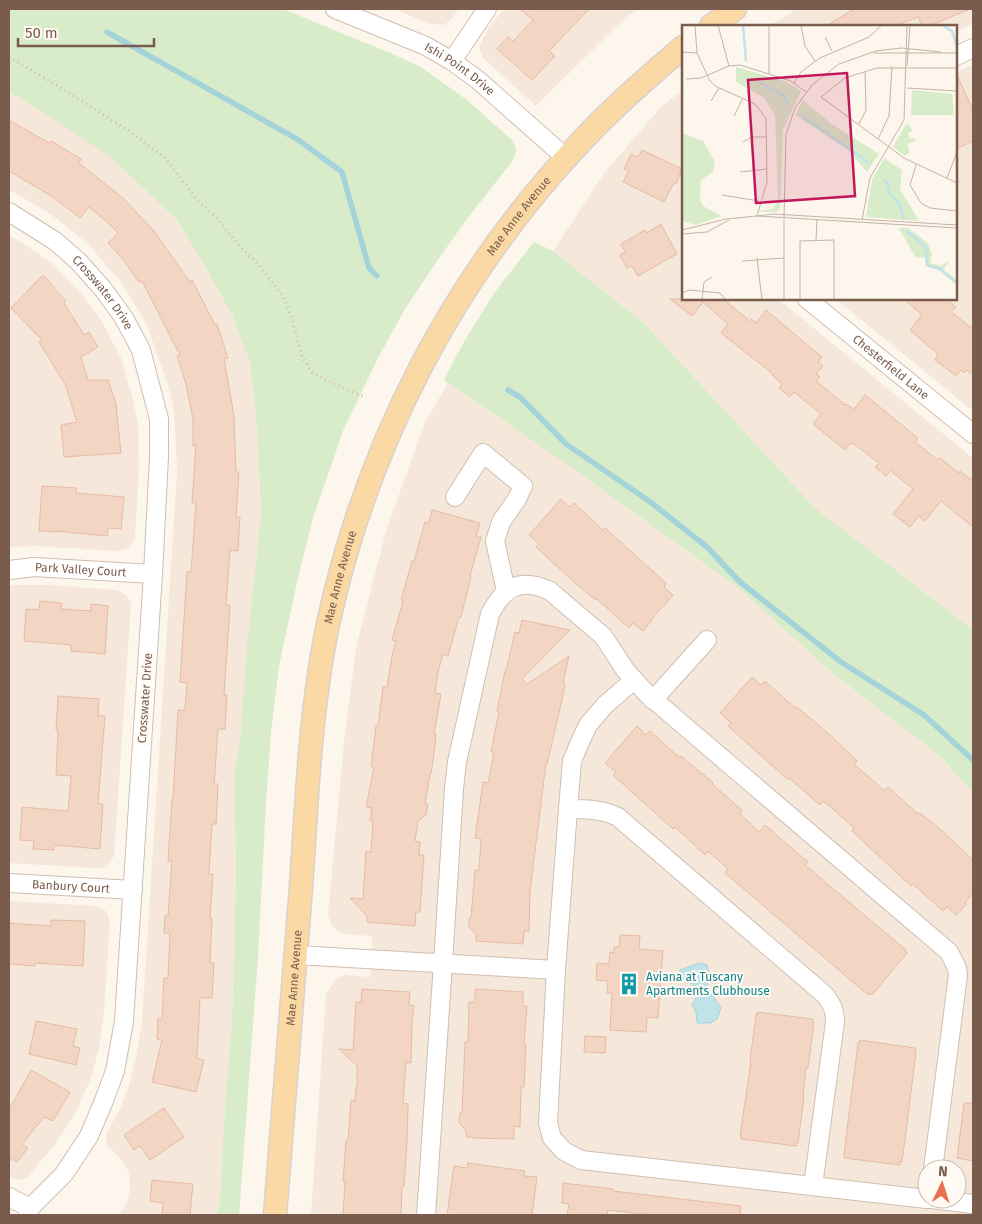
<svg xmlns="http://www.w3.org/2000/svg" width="982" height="1224" font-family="'Fira Sans',sans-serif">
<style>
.residential{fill:#f5e8da;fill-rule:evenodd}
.green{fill:#d8ecc9}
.water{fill:#bfe3e8;stroke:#a5d3da}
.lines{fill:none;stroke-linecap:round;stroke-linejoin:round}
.stream{stroke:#a5d3da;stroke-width:5.5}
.building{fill:#f3d5c3;stroke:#e6bba3}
.minor-casing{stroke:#d1beb0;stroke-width:20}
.major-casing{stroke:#dad1cd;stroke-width:25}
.path{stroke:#d9b8a5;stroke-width:3;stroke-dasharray:1 4;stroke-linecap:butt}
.minor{stroke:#fff;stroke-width:18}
.major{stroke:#fbd9a5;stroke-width:22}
.labels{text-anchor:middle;stroke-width:4;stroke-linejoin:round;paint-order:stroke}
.street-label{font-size:12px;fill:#7a5c4d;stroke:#fffaf3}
.culture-label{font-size:12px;fill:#0d838f;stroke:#fffaf3;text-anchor:start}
.inset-river{fill:none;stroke:#bfe3e8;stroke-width:2.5}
.inset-road{fill:none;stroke:#c5b3a7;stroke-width:1}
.view{fill:#c2185b;fill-opacity:0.15;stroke:#c2185b;stroke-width:2.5}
.inset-edge{fill:none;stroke:#7a5c4d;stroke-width:2.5}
</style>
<rect width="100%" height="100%" fill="#fdf6ec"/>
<g class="residential">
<path d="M394,9h65l-7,9 -8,7 -13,-1z"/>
<path d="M504,9h133l-18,15 -83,82 -53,-48 -3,-8v-5l9,-18z"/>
<path d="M797,9h176v15l-17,7v-5h-187z"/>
<path d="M973,64v347l-137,-112h120v-226z"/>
<path d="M683,90v112l-3,19 3,7v71h95l195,159v172l-159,-123 -170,-184 -91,-72 52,-79 57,-66z"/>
<path d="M9,92l40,24 59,39 68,64 30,49 26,47 18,48 7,63 4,89 -21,226 -6,36 2,93 -4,148 -8,103 -4,80 -4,14h-99l8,-8 5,-17 -1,-18 -11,-16 -10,-9 -2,-7 1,-8 13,-23 9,-23 7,-28 6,-37 35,-549 -3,-62 -6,-25 -22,-62 -23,-38 -34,-40 -24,-20 -22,-16 -34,-19z"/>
<path d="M9,235l17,10 27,19 29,30 19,26 20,38 11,38 6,27 1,46 -4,69 -7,10 -10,3 -84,-5 -25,1z"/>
<path d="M448,383l120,82 169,122 98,88 106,82 32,36v422h-662l15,-222 11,-14 7,-4 26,2 2,-41 -29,-2 -11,-8 -4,-11 16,-173 12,-94 30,-117 39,-109zM927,1169h30v30h-30z"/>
<path d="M16,585h34l67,5 9,5 5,9 -17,252 -8,11 -11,1 -86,-5v-277z"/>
<path d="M9,901l88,5 10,6 3,10 -6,90 -5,36 -8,30 -16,36 -20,30 -28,34 -9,2 -9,-3z"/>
</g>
<g class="green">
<path d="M9,9h274l105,43 33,15 46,33 46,41 3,8 -2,10 -47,60 -30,42 -32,48 -26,47 -36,75 -30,87 -14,55 -20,93 -8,67 -5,70 -8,154 -19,258h-23l4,-14 4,-80 8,-103 4,-148 -2,-93 6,-36 7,-94 14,-132 -4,-89 -7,-63 -18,-48 -26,-47 -30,-49 -68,-64 -59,-39 -40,-24z"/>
<path d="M534,242l19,9 91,72 170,184 159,123v163l-32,-36 -106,-82 -98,-88 -169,-122 -120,-82 -4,-4 21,-39 29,-47z"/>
</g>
<path class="water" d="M699,963l8,2 3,10 -3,12 14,21 -4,11 -7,4h-13l-1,-11 -4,-7 4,-7v-11l-11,-8 -4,-1 -1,-8z"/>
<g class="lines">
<g class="stream">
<path d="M107,32l190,107 45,33 27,96 8,8"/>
<path d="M508,390l12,7 46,47 83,57 58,46 33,35 101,80 83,53 49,45"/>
</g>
</g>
<g class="building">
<path d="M520,9h69l-40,42 6,5 -23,24 -35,-31 11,-12 5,4 20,-21z"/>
<path d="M854,9h116l-41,17h-7l-4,-9 -23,9h-69z"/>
<path d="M956,73l17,37v31l-17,8z"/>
<path d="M9,120l40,23 2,-2 30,18 -2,4 45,36 30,32 36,51 2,-2 23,45 2,-1 11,34 -4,1 10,57 2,56h3l-3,45h4l-2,34 -8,-1 -4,55 4,1 -6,89h3l-2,34h-7l-4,55h4l-2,40h-4l-3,50h4l-3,44h2l-2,45h4l-2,35h-12l-3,60 7,2 -8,32 -44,-10 10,-42 -5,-1 1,-20h4l2,-41h4l2,-45h-6l1,-17h3l4,-55h-4l4,-62h1l5,-89h7l2,-27 -7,-1 7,-110h4l5,-69h-4l4,-58 -3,1v-27l-7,-35 -9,-28 3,-1 -38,-74 -3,1 -17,-24 -14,-15 10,-10 -12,-12 -17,-14 -9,11 -27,-21 -44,-26z"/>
<path d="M642,150l40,19 -6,15 -2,-1 -10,19 -41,-20 6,-11 -5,-2 7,-15 7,3z"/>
<path d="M661,224l16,30 -39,22 -6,-10 -5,2 -7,-13 5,-3 -4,-8 24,-14 2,3z"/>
<path d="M43,275l12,13 -1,1 12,12 -2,2 20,32 5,-3 9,15 -17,10 7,23h20l8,24 5,49 -57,4 -3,-32 16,-3 -12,-38 -26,-42 3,-2 -31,-32z"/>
<path d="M670,299h53l27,22 1,-2 5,4 10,-13 56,47 -4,5 5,4 -7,8 4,3 -4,4 29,24 1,-1 8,5 11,-14 53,43 -3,4 23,18 2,-2 19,15 1,-2 13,10v46l-32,-26 -16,20 -6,-5 -9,11 -17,-13 20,-25 -22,-18 -5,5 -11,-9 4,-4 -25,-19v1l-3,-2 -6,7 -32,-26 8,-10 -27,-22 -4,5 -11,-9 3,-4 -10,-9 1,-1 -52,-41 7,-9 -25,-22 -11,14z"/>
<path d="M904,299h42l10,8 -5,5 22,17v45l-7,-4 -2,3 -3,-3 -5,6 -21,-16 3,-6 -28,-24 12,-15z"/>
<path d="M42,486l35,2 -1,5 48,4 -3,32 -13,-1 -1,8 -51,-5v1l-17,-1z"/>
<path d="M561,499l9,8 4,-4 29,27 2,-2 61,55 -2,4 9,8 -22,25h1l-9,11 -10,-8 -4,5 -32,-29h-3l-18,-15 -40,-37 3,-3 -10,-9z"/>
<path d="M432,510l48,13 -4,14h5l-11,39 1,1 -10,40h-2l-11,39 -5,-2 -5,18 -3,21 6,1 -7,40h2l-1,12 -4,28h-1l-5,30h3l-2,11 -8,6 -3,20 5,1 -1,13h5l-4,57h-4l-1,14 -48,-4v-6l-17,-18 13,1 3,-48 5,1 2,-31 -3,-1 2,-12 -6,-1 8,-40 -3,-1 5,-40h2l5,-39h4l5,-31 4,-15 -4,-1 11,-39 -2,-1 4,-14 7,-25h2l11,-39 4,1z"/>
<path d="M40,601l22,2 -1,6 30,2v-7l17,2 -3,48 -34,-3v-6l-47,-4 2,-32 13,1z"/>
<path d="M522,620l48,10 -48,49 5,5 42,-28 -6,27 2,1 -3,16 -15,64 -1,-1 -16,128 -1,40h-5l-1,13 -47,-3v-7l-7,-7v-9h2l4,-48h4l2,-31 -6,-1 8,-56 5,1 6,-31h-3l8,-40 -2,-1 8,-40h1l9,-39 4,1z"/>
<path d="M752,677l9,8 4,-4 30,27 2,-1 31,26 29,28 -3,3 31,27 3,-4 30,27 2,-1 19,15 34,32v33l-8,10 2,1 -11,11 -9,-8 -4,4 -30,-27 -2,2 -59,-55 2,-3 -21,-19 -10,-8 -3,4 -31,-27 -1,2 -60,-54 3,-3 -11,-10z"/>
<path d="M58,696l41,3 -1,17h7l-7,88h5l-3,45 -46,-4v5l-21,-1 1,-8 -14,-1 2,-33 46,4 3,-35 -15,-1 2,-45h-2z"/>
<path d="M637,726l9,9 4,-4 30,27 1,-2 21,18v-1l11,10 -1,1 30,26 -2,4 19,18 6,-7 43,37 -3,3 101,85 -1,1 2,2 -35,42 -3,-2 -1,2 -143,-122 3,-4 -20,-18 -3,4 -30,-28 -2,2 -60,-54 3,-3 -11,-9z"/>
<path d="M51,920l34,1 -2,45 -48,-3v3l-26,-2v-41l42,3z"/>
<path d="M620,935l20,1 -1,13 24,2 -5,67 -11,-1 -1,15 -36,-2 2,-37h-5l1,-12 -12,-1 1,-17 12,1 1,-12 4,1v-6h5z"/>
<path d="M362,989l48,3 -1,13 5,1 -2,17 -1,40 -5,-1 -3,41 5,1 -1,40 -3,42h-2l-1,29h-58l2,-33h-2l3,-42h2l3,-40 4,1 1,-14 1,1v-22l-18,-17 14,1 3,-48h5z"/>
<path d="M475,989l48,3v14h4l-3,39h2l-2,42h-3l-1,40 -6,-1v13l-42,-1v-1h-6v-7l-7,-7 1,-10h2l3,-71h3l1,-40h6z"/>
<path d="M757,1012l56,7 -1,3h2l-6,46h-2l-3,29h1l-6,46h-1l-1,3 -55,-7v-3h-1l11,-75 -1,-1 6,-45h1z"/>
<path d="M36,1021l41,8 -4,17 7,2 -4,17 -47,-11z"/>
<path d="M585,1036l21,1 -1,16 -21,-1z"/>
<path d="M860,1040l55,8v2l1,1 -10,81 -4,30h-2v3l-56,-7 1,-3h-1l3,-25 11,-87h1z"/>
<path d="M31,1070l39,22 -17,29 -9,-4 -22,27 6,4 -11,14 -5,-4 -3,4v-52z"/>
<path d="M964,1103h9v58l-16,-3z"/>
<path d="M164,1108l20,29 -34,23 -10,-14 -6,4 -10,-15z"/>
<path d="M468,1163l57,8 -1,5 13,1 -5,38h-85l7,-49 13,2z"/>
<path d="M152,1180l41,4 -3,31h-28l1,-12 -13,-2z"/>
<path d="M563,1183l50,6v2l128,15 -1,9h-89l-43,-5 -1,5h-40l2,-11 -7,-1z"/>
</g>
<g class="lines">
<g class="minor-casing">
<g id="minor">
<path id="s1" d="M335,9l91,37 26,15 26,19 88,78"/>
<path d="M956,56l17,-8"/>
<path d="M452,61l35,-52"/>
<path id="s2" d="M9,212l46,29 23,20 25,28 21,29 17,32 18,69v38l-6,117 -29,447 -9,50 -12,32 -14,33 -25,38 -34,34 -2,7"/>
<path id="s3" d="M807,299l166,135"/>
<path d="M455,497l28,-44 40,33 -6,13 -16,23 -6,19 11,50"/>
<path id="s4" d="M9,570l25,-3 119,7"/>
<path d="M634,680l-29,25 -17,20 -8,17 -8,19 -4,48 -12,161 -8,153 4,15 12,13 17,9 346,39"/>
<path d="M653,700l54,-60"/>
<path d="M568,809c17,0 34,0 50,8l207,178c7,10 10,14 10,27l-22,164"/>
<path id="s5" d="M9,883l124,7"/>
<path d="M296,955l260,15"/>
<path d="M9,1197l21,11"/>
<path d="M931,1199l42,5"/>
<path d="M426,1215l17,-252 11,-174 3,-27 33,-148c14,-27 30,-37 60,-23l53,45 23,35 21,23 302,258 8,16 1,7 -25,194"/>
</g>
</g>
<g class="major-casing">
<g id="major">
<path d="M711,26l24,-17"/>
<path id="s6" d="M275,1215c9,-109 18,-218 26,-328 6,-88 9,-177 27,-263 39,-180 125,-346 251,-480 32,-35 68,-66 104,-97"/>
</g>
</g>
<path class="path" d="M9,57l54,32 66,42 36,27 33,43 18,16 21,26 20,20 26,33 8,20 11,41 10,15 18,10 34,15"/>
<use href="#minor" class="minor"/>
<use href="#major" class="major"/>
</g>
<defs>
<g id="building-bare" transform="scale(1.725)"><path d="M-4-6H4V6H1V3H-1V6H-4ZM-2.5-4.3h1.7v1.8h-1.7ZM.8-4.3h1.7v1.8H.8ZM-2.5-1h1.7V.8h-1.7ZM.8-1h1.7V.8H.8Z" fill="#0f9aa8" stroke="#fffaf3" stroke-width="2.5" paint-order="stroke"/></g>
</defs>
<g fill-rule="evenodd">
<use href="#building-bare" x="629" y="984"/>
</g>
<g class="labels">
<g class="street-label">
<text dy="4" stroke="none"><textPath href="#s1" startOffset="139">Ishi Point Drive</textPath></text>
<text dy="4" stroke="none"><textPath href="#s6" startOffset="1048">Mae Anne Avenue</textPath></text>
<text dy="4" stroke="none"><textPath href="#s2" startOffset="125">Crosswater Drive</textPath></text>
<text dy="4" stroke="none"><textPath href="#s3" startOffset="108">Chesterfield Lane</textPath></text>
<text dy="4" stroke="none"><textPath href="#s4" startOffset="72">Park Valley Court</textPath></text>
<text dy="4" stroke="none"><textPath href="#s6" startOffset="642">Mae Anne Avenue</textPath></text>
<text transform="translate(145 698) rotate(-86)" y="4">Crosswater Drive</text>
<text dy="4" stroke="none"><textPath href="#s5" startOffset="62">Banbury Court</textPath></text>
<text dy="4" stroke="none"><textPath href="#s6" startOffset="238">Mae Anne Avenue</textPath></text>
</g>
<g class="culture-label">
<text x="646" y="981">Aviana at Tuscany<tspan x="646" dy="14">Apartments Clubhouse</tspan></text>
</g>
</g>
<g transform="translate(682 25)">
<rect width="275" height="275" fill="#fdf6ec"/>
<path d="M54,42l51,15 14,9 -18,39 -3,79 -3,3h-16l-2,-1 14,-2 5,-10 -3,-84 -12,-18 -27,-15zM230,65l40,4 2,21h-43zM121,75l30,25 46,29 -12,18 -19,-22 -53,-35zM224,99l4,1 2,6 -4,2 2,6 5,-1 1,3 -9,3 3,8 -5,4 -12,-9zM0,108l21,8 12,21 -2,10 -12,8 -1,19 3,7 19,10 -26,9 -14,-4zM202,133l18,12 -2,19 19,32 -53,-4 6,-37zM217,203h9l19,14 5,12 -2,9 11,3 9,-6 -7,10 11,7 3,8 -20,-16 -10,-3 -3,-9 -8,1z" fill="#d8ecc9"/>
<path class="inset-river" d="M61,0l3,36M260,0l10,6 5,16M77,57l24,13 5,10M120,91l66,46M202,154l4,5 1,9 10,10 5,16M225,206l19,16 1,18 13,4 17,14"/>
<path class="inset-road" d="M13,0l2,28 13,28 7,6 38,17 11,14 1,64 -10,34M36,0l11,41M87,0v49M119,0l4,21 10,15M143,12l7,14M0,27l15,1M191,28h84M225,41l3,-41M275,43h-80l-32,10 -24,19 83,61 53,25M4,54l15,-1 28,-12 11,-1 51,16 15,11M112,58l7,-11 19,-14 49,-21 13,-12M225,63l50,3M29,76l8,-13M52,91l9,-18M177,99l7,-14 -1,-39M196,114l11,-23 3,-50M61,117l9,-5h15M234,140l-6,20 11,18 9,5 27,3M58,147l27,-3M265,153l10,-26M40,170l37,6M75,191l17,-2 183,11M102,193l2,-84 9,-26 17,-23 27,-21 37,-13 25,-3 40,4M102,194v81M180,195l8,-42 34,-58 3,-95M0,205l44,-11 31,-3 200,12M0,209l25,-2 22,-12M134,215l1,-21M75,233l5,42M60,236l42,-3M0,268l7,-3 31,3 6,7M20,275l2,-18 8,-5M118,275v-59l34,-1v60"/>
<path class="view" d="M165,48l8,123 -99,7 -8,-123z"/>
<rect width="275" height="275" class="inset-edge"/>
</g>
<rect width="982" height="1224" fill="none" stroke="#7a5c4d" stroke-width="20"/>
<g transform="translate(942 1184) rotate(4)"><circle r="24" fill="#fffaf3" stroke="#cabbb1"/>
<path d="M0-4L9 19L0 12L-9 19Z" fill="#e76f51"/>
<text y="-8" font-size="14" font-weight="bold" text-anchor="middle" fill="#7a5c4d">N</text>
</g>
<path d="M18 38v8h136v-8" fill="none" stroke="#7a5c4d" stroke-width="2.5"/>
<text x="25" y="38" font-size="15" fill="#7a5c4d" stroke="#fffaf3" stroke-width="4" paint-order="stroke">50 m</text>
</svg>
